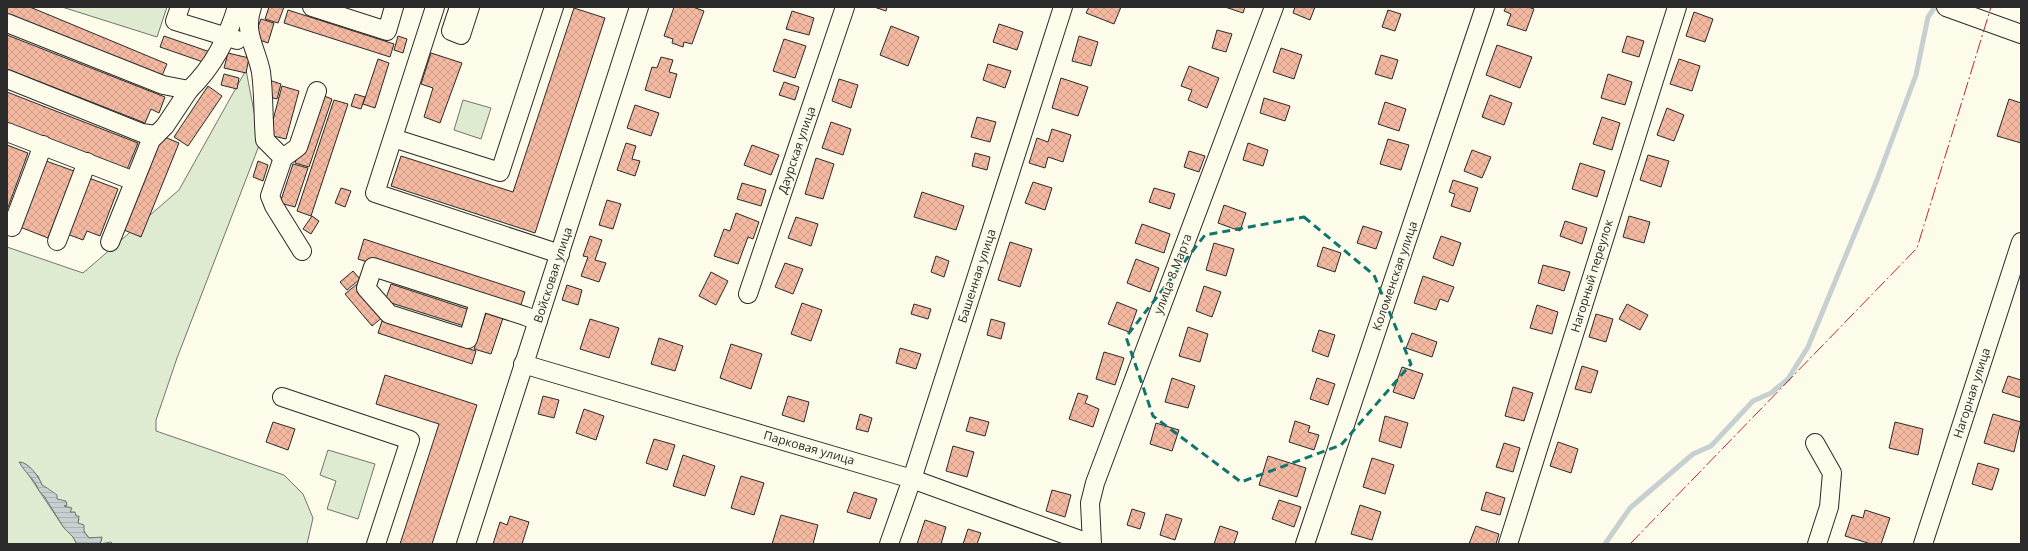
<svg xmlns="http://www.w3.org/2000/svg" width="2028" height="551" font-family="'Open Sans',sans-serif">
<style>
.green{fill:#deebd1;stroke:#74746e}
.water{fill:url(#water-rules);stroke:#74746e}
.lines{fill:none;stroke-linecap:round;stroke-linejoin:round}
.stream{stroke:#c7d0d0;stroke-width:5}
.building{fill:url(#building-cross-hatch);stroke:#2b2b2b}
.minor-casing{stroke:#2b2b2b;stroke-width:20}
.minor{stroke:#fdfbea;stroke-width:18}
.power{stroke:#c62828;stroke-width:1;stroke-dasharray:14 3 2 3;stroke-linecap:butt}
.marked{fill:none;stroke:#0f766e;stroke-width:3;stroke-dasharray:8 5;stroke-linejoin:round}
.labels{text-anchor:middle;stroke-width:3;stroke-linejoin:round;paint-order:stroke}
.street-label{font-size:12px;fill:#2b2b2b;stroke:#fdfbea}
</style>
<defs>
<pattern id="water-rules" width="6" height="5" patternUnits="userSpaceOnUse"><rect width="6" height="5" fill="#c7d0d0"/><path d="M0 2.5h6" fill="none" stroke="#abb3b3"/></pattern>
<pattern id="building-cross-hatch" width="8" height="8" patternUnits="userSpaceOnUse"><rect width="8" height="8" fill="#f2b8a0"/><path d="M0 0l8 8M0 8l8-8" fill="none" stroke="#d09e8a"/></pattern>
</defs>
<rect width="100%" height="100%" fill="#fdfbea"/>
<g class="green">
<path d="M62,7h105l-10,30z"/>
<path d="M246,70l14,73 -83,215 -21,62v11l128,44 19,19 10,24 -6,26h-194l-2,-2 -11,2 2,-6h-13l-11,-15 1,-4 -37,-34 -4,-9 -11,-11 -7,-3 44,66 9,9 4,7h-70v-297l76,26 96,-83z"/>
<path d="M463,100l28,8 -10,31 -27,-9z"/>
<path d="M328,450l47,14 -17,55 -31,-10 9,-28 -16,-6z"/>
</g>
<path class="water" d="M19,462c10,0 20,15 23,23 3,1 12,8 15,10v4l9,2 1,4 -3,1 8,2 -2,4h5l1,4h3l-1,7 6,2v7l5,6 13,-1 -2,7h-23l-4,-7 -9,-9 -20,-32c-6,-4 -6,-10 -11,-16 -5,-6 -10,-11 -14,-18z"/>
<g class="lines">
<path class="stream" d="M1605,544l25,-36 63,-54 18,-8 42,-45 18,-8 17,-14 20,-32 69,-167 39,-105 12,-58 7,-10"/>
</g>
<g class="building">
<path d="M7,7h23l137,57 -6,14 -154,-62z"/>
<path d="M269,7h15l-6,16 -13,-4z"/>
<path d="M674,7h19l11,4 -12,33 -8,-2 -1,5 -11,-4 1,-4 -9,-3z"/>
<path d="M874,7h13l-1,4z"/>
<path d="M1089,7h32l-7,17 -28,-11z"/>
<path d="M1225,7h20l-2,6z"/>
<path d="M1295,7h20l-5,13 -17,-7z"/>
<path d="M1506,7h22l6,2 -8,22 -19,-6 4,-11 -7,-3z"/>
<path d="M574,8l31,10 -70,215 -144,-47 10,-30 112,36z"/>
<path d="M288,10l106,34 -4,13 -106,-34z"/>
<path d="M1388,10l13,4 -6,17 -13,-4z"/>
<path d="M792,11l22,7 -5,17 -23,-6z"/>
<path d="M1694,12l19,7 -8,23 -19,-6z"/>
<path d="M261,19l13,4 -6,20 -14,-5z"/>
<path d="M999,24l24,8 -6,18 -24,-8z"/>
<path d="M891,26l28,11 -11,29 -28,-11z"/>
<path d="M1217,30l15,4 -6,18 -14,-4z"/>
<path d="M7,35l158,62 -6,16 -8,-4 -6,14 -138,-54z"/>
<path d="M164,36l46,16 -4,11 -46,-16z"/>
<path d="M398,36l9,3 -4,14 -9,-3z"/>
<path d="M1079,36l19,6 -7,24 -19,-5z"/>
<path d="M1627,36l17,5 -5,16 -17,-5z"/>
<path d="M784,39l22,7 -11,32 -22,-7z"/>
<path d="M1497,45l35,12 -12,31 -34,-13z"/>
<path d="M1281,48l21,7 -8,24 -21,-7z"/>
<path d="M228,53l21,5 -3,15 -22,-5z"/>
<path d="M431,53l31,10 -22,60 -16,-6 9,-29 -12,-4z"/>
<path d="M1381,55l17,5 -6,19 -17,-5z"/>
<path d="M661,57l12,3 -4,12 8,2 -7,24 -25,-8 7,-23 5,1z"/>
<path d="M378,59l11,4 -14,45 -12,-4z"/>
<path d="M1679,59l21,7 -8,25 -22,-7z"/>
<path d="M988,64l23,7 -6,17 -22,-8z"/>
<path d="M1189,66l30,12 -12,30 -19,-8 4,-10 -11,-4z"/>
<path d="M224,74l15,4 -2,11 -16,-4z"/>
<path d="M1608,74l24,8 -7,23 -24,-7z"/>
<path d="M1061,78l27,9 -10,29 -26,-8z"/>
<path d="M839,79l19,6 -7,23 -19,-7z"/>
<path d="M269,80l12,4 -4,15 -12,-3z"/>
<path d="M784,82l15,5 -4,13 -16,-5z"/>
<path d="M208,86l14,10 -34,50 -14,-9z"/>
<path d="M282,86l17,5 -13,48 -17,-4z"/>
<path d="M7,92l131,51 -12,29 -119,-47z"/>
<path d="M319,94l13,5 -23,68 -14,-4z"/>
<path d="M355,94l10,3 -4,12 -10,-3z"/>
<path d="M1490,95l22,8 -8,22 -22,-8z"/>
<path d="M1264,98l26,8 -5,15 -25,-8z"/>
<path d="M2009,99l12,4v40l-24,-7z"/>
<path d="M334,100l14,4 -37,112 -14,-5z"/>
<path d="M1385,102l21,7 -7,22 -21,-7z"/>
<path d="M635,105l24,8 -8,23 -24,-8z"/>
<path d="M1667,108l17,7 -10,26 -17,-6z"/>
<path d="M977,117l19,5 -6,20 -19,-5z"/>
<path d="M1602,117l18,6 -8,27 -19,-6z"/>
<path d="M831,122l20,7 -8,26 -21,-7z"/>
<path d="M1052,129l19,6 -8,27 -15,-5 -3,11 -16,-5 8,-25 11,4z"/>
<path d="M162,136l17,7 -38,94 -17,-7z"/>
<path d="M1388,139l21,6 -8,25 -21,-6z"/>
<path d="M626,143l10,3 -4,13 8,2 -5,15 -18,-6z"/>
<path d="M1248,143l20,7 -5,16 -20,-6z"/>
<path d="M7,145l21,8 -21,57z"/>
<path d="M752,145l27,10 -8,20 -27,-10z"/>
<path d="M1472,150l19,7 -9,21 -18,-7z"/>
<path d="M1189,151l16,5 -6,16 -15,-5z"/>
<path d="M975,153l15,4 -3,13 -15,-4z"/>
<path d="M1648,155l21,6 -8,26 -21,-7z"/>
<path d="M816,158l18,6 -11,35 -18,-5z"/>
<path d="M46,161l28,10 -26,67 -28,-11z"/>
<path d="M258,161l10,4 -5,16 -10,-4z"/>
<path d="M1580,163l25,8 -8,26 -25,-8z"/>
<path d="M293,164l15,4 -13,39 -15,-4z"/>
<path d="M89,178l29,11 -18,47 -13,-5 -4,9 -16,-6z"/>
<path d="M1453,180l25,8 -8,24 -19,-6 4,-12 -6,-2z"/>
<path d="M1033,182l19,6 -7,22 -20,-7z"/>
<path d="M742,183l24,7 -5,16 -24,-7z"/>
<path d="M341,188l10,3 -6,16 -10,-4z"/>
<path d="M1154,188l21,6 -5,15 -21,-7z"/>
<path d="M922,192l42,14 -8,24 -42,-13z"/>
<path d="M607,200l14,4 -8,25 -14,-4z"/>
<path d="M1224,205l22,8 -6,18 -22,-8z"/>
<path d="M736,213l23,9 -6,17 -5,-2 -10,27 -24,-8 10,-27 6,2z"/>
<path d="M312,216l7,5 -8,13 -8,-5z"/>
<path d="M1629,216l21,6 -6,21 -21,-6z"/>
<path d="M796,217l22,7 -7,22 -23,-8z"/>
<path d="M1565,221l22,7 -5,16 -22,-8z"/>
<path d="M1142,224l28,10 -6,19 -29,-10z"/>
<path d="M1363,226l19,6 -6,17 -19,-6z"/>
<path d="M590,236l12,4 -7,20 11,3 -7,19 -18,-6 7,-19 -5,-1z"/>
<path d="M1441,236l20,7 -8,23 -20,-8z"/>
<path d="M364,239l161,53 -6,19 -161,-52z"/>
<path d="M1010,242l22,7 -12,38 -22,-7z"/>
<path d="M1214,243l20,6 -8,27 -20,-6z"/>
<path d="M1323,247l18,6 -6,19 -18,-6z"/>
<path d="M936,256l13,5 -5,16 -13,-5z"/>
<path d="M1136,259l23,9 -9,24 -23,-9z"/>
<path d="M785,263l18,6 -10,25 -18,-7z"/>
<path d="M1543,265l27,7 -6,19 -26,-8z"/>
<path d="M353,271l7,8 -13,11 -7,-8z"/>
<path d="M711,272l17,9 -12,24 -17,-9z"/>
<path d="M1423,276l31,11 -6,15 -8,-3 -4,11 -22,-7z"/>
<path d="M357,284l27,32 -12,10 -27,-32z"/>
<path d="M391,284l79,26 -6,16 -79,-25z"/>
<path d="M567,285l15,5 -4,15 -16,-5z"/>
<path d="M1204,286l17,6 -9,25 -16,-6z"/>
<path d="M1117,302l20,8 -8,22 -21,-8z"/>
<path d="M802,303l20,7 -11,31 -20,-7z"/>
<path d="M914,304l17,5 -3,10 -17,-5z"/>
<path d="M1627,304l21,11 -8,15 -21,-11z"/>
<path d="M1537,305l21,7 -6,22 -22,-6z"/>
<path d="M487,310l17,5 -13,39 -17,-5z"/>
<path d="M1596,314l17,5 -7,23 -17,-5z"/>
<path d="M590,319l29,9 -10,30 -29,-9z"/>
<path d="M991,319l14,4 -4,16 -14,-4z"/>
<path d="M382,321l94,30 -4,13 -94,-31z"/>
<path d="M1188,327l20,7 -8,28 -21,-6z"/>
<path d="M1319,330l16,5 -7,22 -16,-6z"/>
<path d="M1412,333l25,9 -5,15 -26,-9z"/>
<path d="M659,338l24,8 -8,25 -24,-7z"/>
<path d="M731,344l31,10 -11,35 -31,-11z"/>
<path d="M900,348l21,6 -5,15 -20,-6z"/>
<path d="M1104,352l20,6 -9,27 -19,-6z"/>
<path d="M1582,366l16,5 -7,22 -16,-4z"/>
<path d="M1402,367l21,7 -9,25 -21,-7z"/>
<path d="M385,375l92,30 -45,139h-32l39,-120 -63,-20z"/>
<path d="M2008,376l13,4v18l-19,-6z"/>
<path d="M1172,378l23,8 -7,22 -23,-6z"/>
<path d="M1317,378l18,6 -7,21 -18,-6z"/>
<path d="M1513,387l20,6 -9,28 -19,-5z"/>
<path d="M1078,393l10,3 -3,7 14,6 -6,18 -24,-8z"/>
<path d="M543,396l16,4 -5,18 -16,-4z"/>
<path d="M788,396l21,6 -5,20 -22,-7z"/>
<path d="M584,409l20,7 -8,24 -20,-7z"/>
<path d="M860,414l12,4 -4,14 -12,-3z"/>
<path d="M1993,414l28,8 -7,30 -30,-9z"/>
<path d="M1385,416l23,7 -7,25 -22,-7z"/>
<path d="M970,417l19,5 -4,14 -19,-5z"/>
<path d="M1295,421l15,5 -2,6 11,3 -5,15 -25,-8z"/>
<path d="M273,422l22,7 -7,21 -22,-8z"/>
<path d="M1895,422l28,7 -5,26 -29,-7z"/>
<path d="M1156,423l23,7 -7,21 -22,-7z"/>
<path d="M654,439l21,6 -8,25 -21,-7z"/>
<path d="M1558,442l20,7 -7,24 -21,-7z"/>
<path d="M1504,443l16,5 -7,24 -17,-5z"/>
<path d="M953,446l21,6 -7,25 -21,-6z"/>
<path d="M683,455l32,11 -10,30 -32,-10z"/>
<path d="M1268,456l38,12 -9,29 -38,-12z"/>
<path d="M1372,458l22,7 -9,29 -22,-7z"/>
<path d="M1978,463l21,6 -7,21 -20,-6z"/>
<path d="M741,476l23,7 -10,32 -23,-7z"/>
<path d="M1052,490l19,5 -6,22 -19,-6z"/>
<path d="M854,492l23,7 -7,20 -23,-7z"/>
<path d="M1486,492l19,6 -5,17 -19,-5z"/>
<path d="M1279,500l22,7 -7,20 -22,-8z"/>
<path d="M1360,505l21,7 -9,28 -21,-6z"/>
<path d="M1132,509l13,4 -5,16 -13,-4z"/>
<path d="M1865,510l25,8 -9,26h-10l-26,-8 7,-21 11,3z"/>
<path d="M1166,514l16,5 -7,21 -15,-5z"/>
<path d="M781,515l37,10 -5,19h-41z"/>
<path d="M510,516l19,6 -7,22h-29l7,-22 7,3z"/>
<path d="M925,520l21,7 -5,17h-24z"/>
<path d="M1220,526l18,6 -4,12h-20z"/>
<path d="M1476,526l23,8 -3,10h-27z"/>
<path d="M968,529l13,4 -4,11h-14z"/>
</g>
<g class="lines">
<g class="minor-casing">
<g id="minor">
<path d="M180,7l-5,14 62,19"/>
<path d="M252,7c-9,26 4,40 9,65 3,22 2,46 4,68l18,18 15,-11 19,-56"/>
<path d="M312,7l75,24 7,-24"/>
<path d="M435,7l-60,186 185,61"/>
<path d="M459,7l-8,24 10,4 9,-28"/>
<path d="M1946,7l75,27"/>
<path d="M7,23l156,62 26,5c25,-24 38,-51 48,-83"/>
<path d="M7,79l135,54 14,2"/>
<path d="M7,132l127,49"/>
<path d="M393,138l107,34 54,-165"/>
<path d="M283,158l-13,38 4,10 28,45"/>
<path d="M12,227l31,-82"/>
<path d="M57,241l30,-79"/>
<path d="M110,242l41,-102 14,-14 24,-36"/>
<path d="M748,294l97,-287"/>
<path d="M479,302l-11,37 -79,-25 -23,-26 7,-21 152,49 13,5"/>
<path d="M523,364l389,115 179,65"/>
<path d="M282,397l128,43 -34,104"/>
<path d="M1815,443l17,30 -3,34 -12,37"/>
<path d="M466,544l173,-537"/>
<path d="M889,544l23,-65 151,-472"/>
<path d="M1092,544l-2,-41 5,-20 179,-476"/>
<path d="M1305,544l180,-537"/>
<path d="M1508,544l169,-537"/>
<path d="M1923,544l98,-302"/>
</g>
</g>
<use href="#minor" class="minor"/>
<path class="power" d="M1630,544l287,-296 74,-241"/>
</g>
<path class="marked" d="M1304,217l70,58 37,89 -70,81 -100,37 -88,-66 -27,-79 79,-102z"/>
<g class="labels">
<g class="street-label">
<text transform="translate(797 150) rotate(-71)" y="4">Даурская улица</text>
<text transform="translate(1173 274) rotate(-69)" y="4">улица 8 Марта</text>
<text transform="translate(553 275) rotate(-72)" y="4">Войсковая улица</text>
<text transform="translate(977 276) rotate(-72)" y="4">Башенная улица</text>
<text transform="translate(1395 276) rotate(-71)" y="4">Коломенская улица</text>
<text transform="translate(1592 276) rotate(-73)" y="4">Нагорный переулок</text>
<text transform="translate(1972 393) rotate(-72)" y="4">Нагорная улица</text>
<text transform="translate(809 448) rotate(16)" y="4">Парковая улица</text>
</g>
</g>
<rect width="2028" height="551" fill="none" stroke="#2b2b2b" stroke-width="16"/>
</svg>
